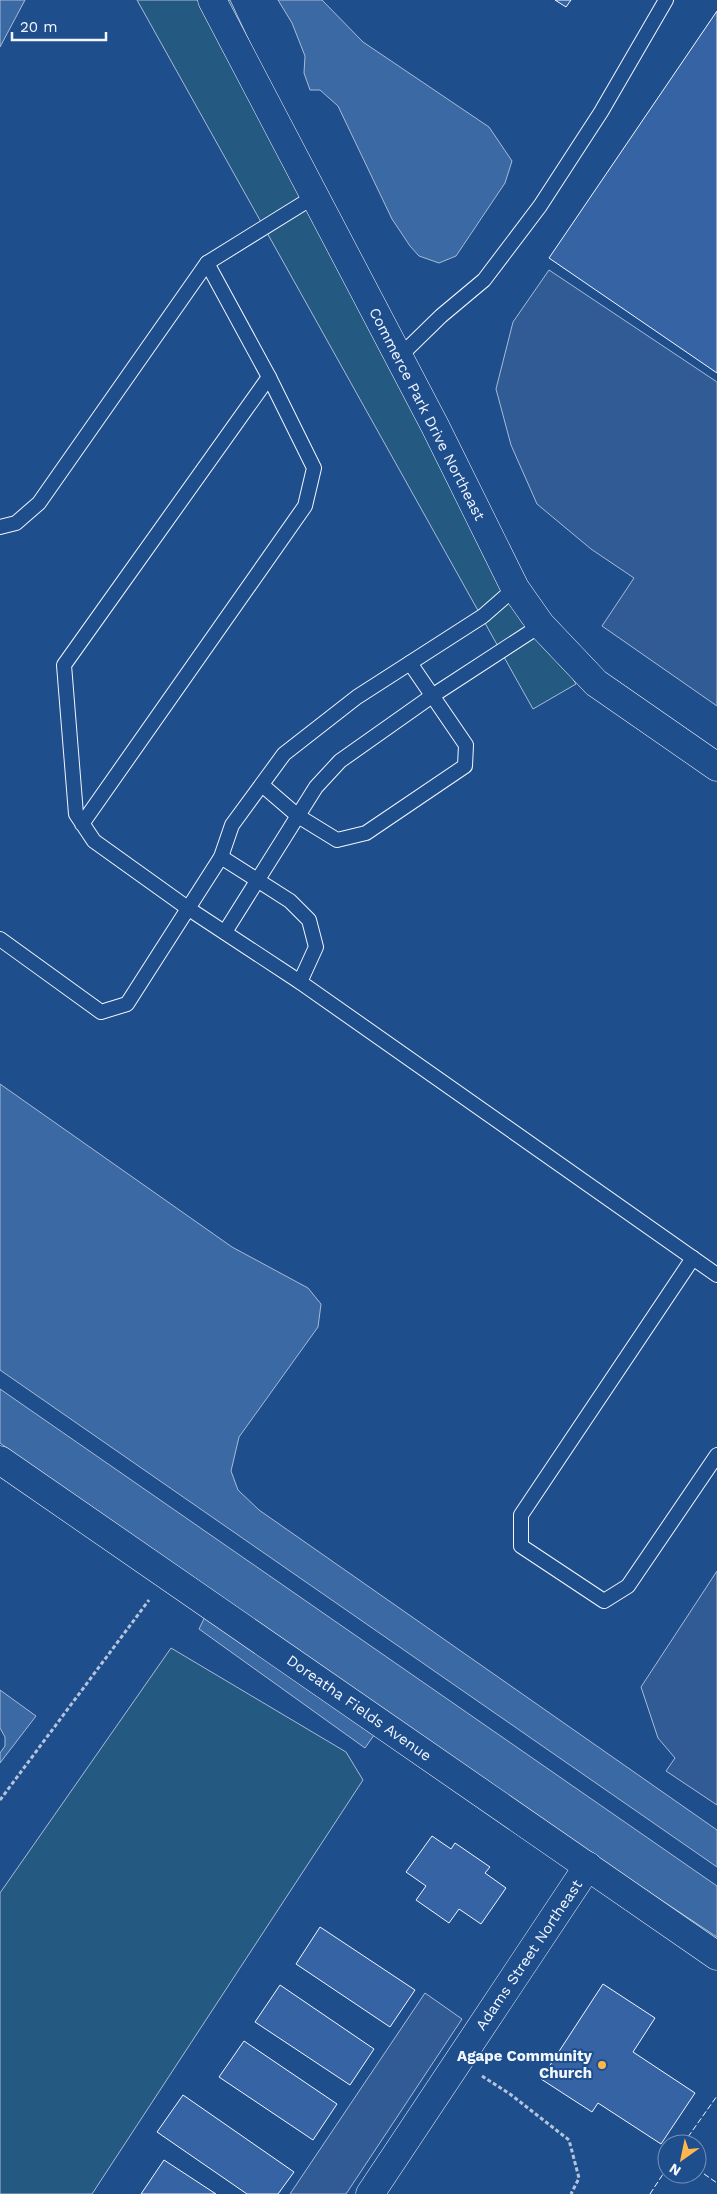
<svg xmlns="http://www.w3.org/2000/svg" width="717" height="2194" font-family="'Work Sans',sans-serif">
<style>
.green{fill:#245a82;stroke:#a8bbd7}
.parking{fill:#305b95;stroke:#a8bbd7}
.water{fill:#3b69a3;stroke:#a8bbd7}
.building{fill:#3563a3;stroke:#f2f6ff}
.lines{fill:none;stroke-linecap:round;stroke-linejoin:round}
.lane-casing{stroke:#f2f6ff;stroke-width:16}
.street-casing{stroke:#f2f6ff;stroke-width:29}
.path{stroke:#b3c4dc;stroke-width:3;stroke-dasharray:4 2.5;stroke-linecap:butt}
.lane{stroke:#1f4e8c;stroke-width:14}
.street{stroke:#1f4e8c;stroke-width:28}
.fence{stroke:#f2f6ff;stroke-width:1;stroke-dasharray:6 2.5;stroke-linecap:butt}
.poi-dot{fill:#ffb74d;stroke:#1f4e8c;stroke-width:2}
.labels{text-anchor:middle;stroke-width:4;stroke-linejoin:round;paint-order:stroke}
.street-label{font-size:15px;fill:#f2f6ff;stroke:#1f4e8c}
.poi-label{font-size:15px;font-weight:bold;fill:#f2f6ff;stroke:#1f4e8c;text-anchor:end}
</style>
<rect width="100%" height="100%" fill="#1f4e8c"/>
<g class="green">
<path d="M137,0h93l235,501 111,183 -43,25z"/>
<path d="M171,1648l175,104 17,28 -271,414h-92v-301z"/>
</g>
<g class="parking">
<path d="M549,270l168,112v324l-115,-80 32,-48 -43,-29 -54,-45 -26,-59 -15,-56 17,-67z"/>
<path d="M717,1571v234l-51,-34 9,-13 -17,-20 -17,-51z"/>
<path d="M425,1993l37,26 -116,175h-56z"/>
</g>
<g class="water">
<path d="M0,0h25l-25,47z"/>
<path d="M278,0h44l41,42 126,85 23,34 -7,22 -49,73 -17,7 -20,-7 -9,-10 -18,-27 -54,-113 -18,-16h-10l-6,-17 1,-17 -13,-33z"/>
<path d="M0,1084l232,163 76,41 13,16 -3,23 -79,110 -8,34 7,19 21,20 458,320v37l-717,-497z"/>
<path d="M0,1389l717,497v51l-331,-219 -21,30 -166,-119 16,-33 -215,-153z"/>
<path d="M0,1690l36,26 -36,47v-10l5,-7v-9l-5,-9z"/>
</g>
<g class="building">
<path d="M555,0h16l-5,7z"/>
<path d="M717,11v362l-168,-115z"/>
<path d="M432,1836l19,13 4,-6 35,24 -5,6 21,15 -25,36 -22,-15 -10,14 -33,-23 10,-14 -20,-14z"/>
<path d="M320,1927l95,63 -25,37 -94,-63z"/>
<path d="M603,1984l52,34 -22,34 62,41 -34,51 -63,-41 -6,9 -51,-33z"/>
<path d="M280,1985l94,64 -24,36 -95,-63z"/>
<path d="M244,2041l93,63 -24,36 -94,-63z"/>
<path d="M183,2095l111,77 -16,22h-31l-90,-62z"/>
<path d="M164,2160l52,34h-75z"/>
</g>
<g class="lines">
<g class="lane-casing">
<g id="lane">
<path d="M207,263l108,-67"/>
<path d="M399,357l42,-41 43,-36 56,-74 61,-94 65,-112"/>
<path d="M0,527l16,-4 23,-20 168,-240 62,114"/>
<path d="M262,785l36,31 39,24 29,-7 99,-67 1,-21 -56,-82"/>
<path d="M82,824l223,-318 9,-38 -45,-91 -205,288 12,149 18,27 95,68 111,73 417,293"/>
<path d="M221,857l69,44 19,19 7,27 -16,35"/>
<path d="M225,932l91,-145 24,-26 92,-65 109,-71"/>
<path d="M0,939l101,73 26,-8 94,-147 11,-32 52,-71 73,-57 126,-81 32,-28"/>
<path d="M693,1258l-172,257v31l83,55 24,-15 89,-131"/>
</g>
</g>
<g class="street-casing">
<g id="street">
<path d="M212,0l223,426 80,162 26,37 55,58 121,84"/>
<path d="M0,1460l717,496"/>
<path d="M370,2194l218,-328"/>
</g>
</g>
<g class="path">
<path d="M0,1800l149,-200"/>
<path d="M482,2076l28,18 59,46 10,38 -8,16"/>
</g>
<use href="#lane" class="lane"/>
<use href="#street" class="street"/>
<g class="fence">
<path d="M683,2144l34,-48"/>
<path d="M697,2169l20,14"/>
<path d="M650,2194l17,-26"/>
</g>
</g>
<circle class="poi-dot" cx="602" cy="2065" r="5"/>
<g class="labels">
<g class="street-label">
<text transform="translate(427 414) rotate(63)" y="5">Commerce Park Drive Northeast</text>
<text transform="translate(359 1708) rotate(35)" y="5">Doreatha Fields Avenue</text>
<text transform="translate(529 1955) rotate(-56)" y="5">Adams Street Northeast</text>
</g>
<g class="poi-label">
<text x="592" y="2061">Agape Community<tspan x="592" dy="17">Church</tspan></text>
</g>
</g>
<g transform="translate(682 2159) rotate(213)"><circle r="24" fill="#1f4e8c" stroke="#7391ba"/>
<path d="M0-4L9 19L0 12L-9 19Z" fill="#ffb74d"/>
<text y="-8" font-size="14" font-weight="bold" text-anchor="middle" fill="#f2f6ff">N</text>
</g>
<path d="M12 32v8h94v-8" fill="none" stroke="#f2f6ff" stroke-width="2.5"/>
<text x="20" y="32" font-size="15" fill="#f2f6ff" stroke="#1f4e8c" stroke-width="4" paint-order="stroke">20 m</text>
</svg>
